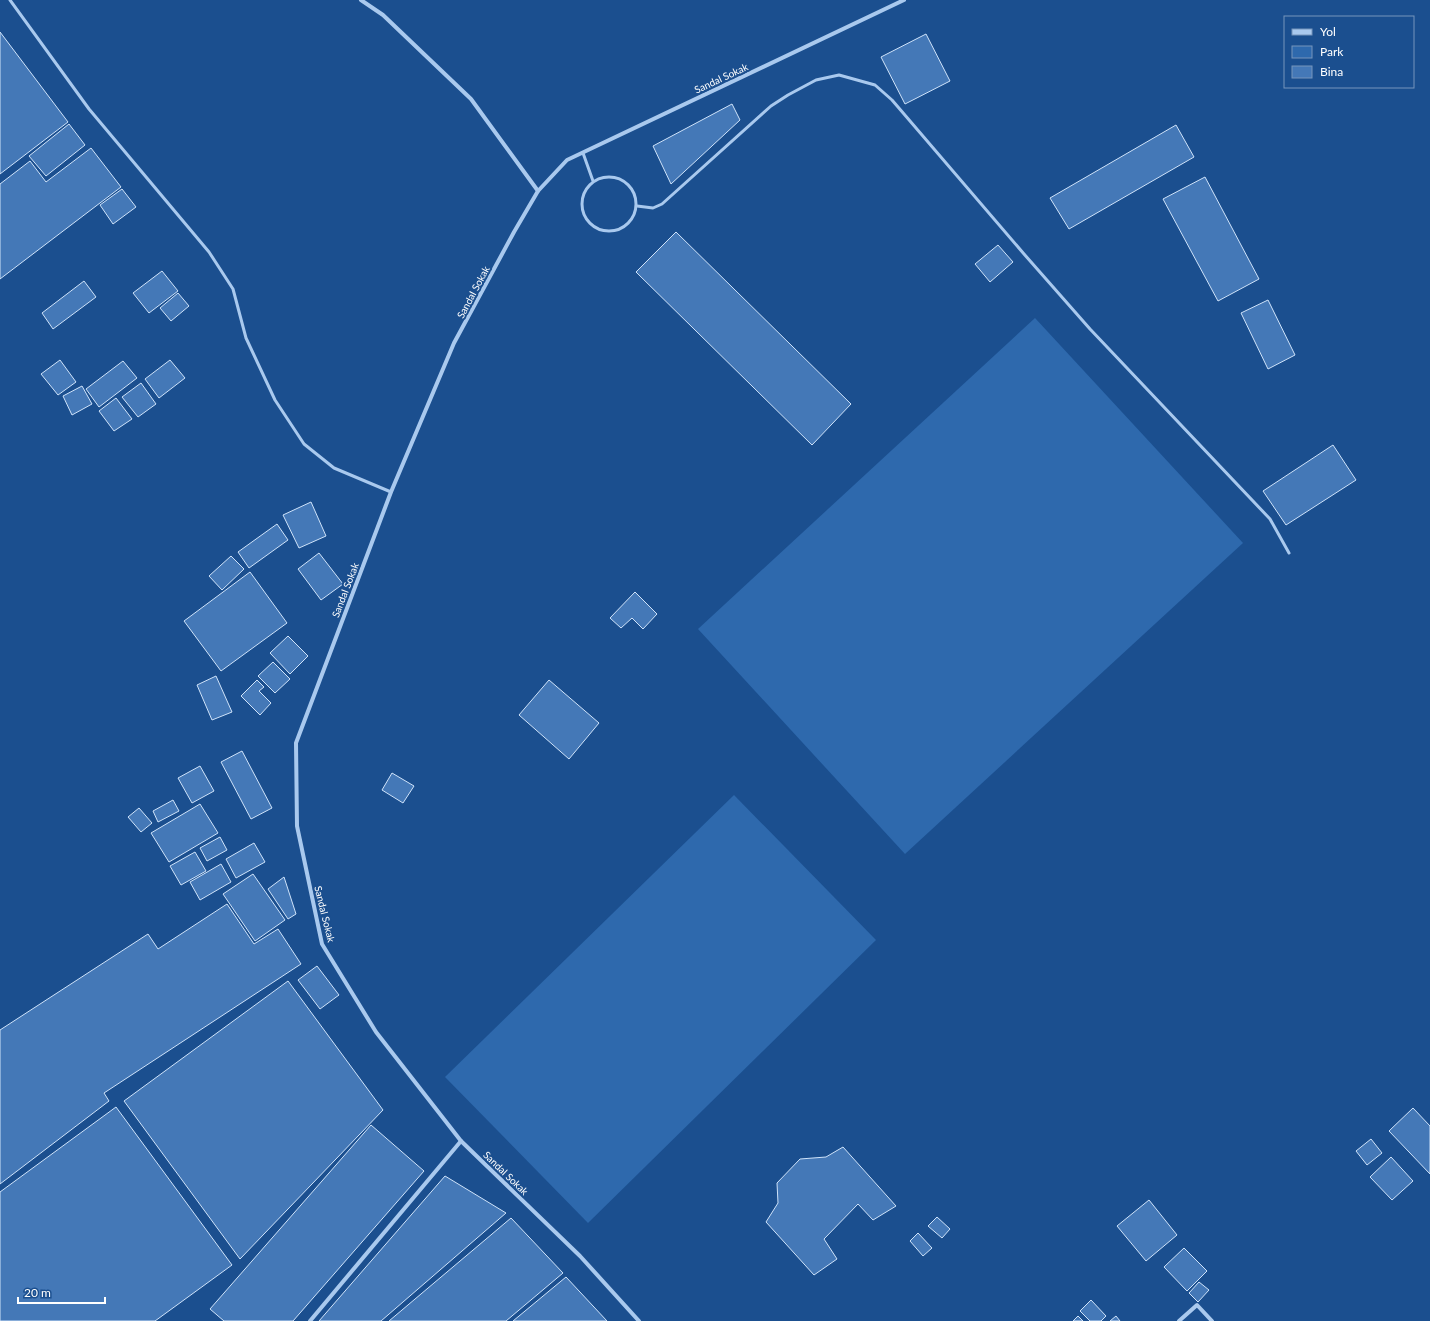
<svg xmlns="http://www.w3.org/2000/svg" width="1430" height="1321" font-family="Lato,sans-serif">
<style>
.green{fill:#2e69ad}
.building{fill:#4478b7;stroke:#cfe3fa}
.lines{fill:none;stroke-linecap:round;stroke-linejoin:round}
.lane{stroke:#a9c9ee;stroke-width:3}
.street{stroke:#a9c9ee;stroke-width:4}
.labels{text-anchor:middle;stroke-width:4;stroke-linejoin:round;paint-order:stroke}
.street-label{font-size:10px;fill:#fff;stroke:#1b4f8f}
</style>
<rect width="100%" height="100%" fill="#1b4f8f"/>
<g class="green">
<path d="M1035,318l208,225 -338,311 -207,-225z"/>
<path d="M734,795l142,145 -288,283 -143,-146z"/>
</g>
<g class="building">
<path d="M0,32l68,90 -68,52z"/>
<path d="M926,34l24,47 -45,23 -24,-47z"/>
<path d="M732,104l8,16 -69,64 -18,-38z"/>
<path d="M69,124l16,21 -39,31 -17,-20z"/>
<path d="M1176,125l18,32 -125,72 -19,-31z"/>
<path d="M91,148l30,39 -121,92v-95l30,-23 16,21z"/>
<path d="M1205,177l54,102 -41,22 -55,-102z"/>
<path d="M122,189l14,18 -23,17 -13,-19z"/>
<path d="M676,232l175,172 -39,41 -176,-173z"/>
<path d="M998,245l15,17 -23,20 -15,-18z"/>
<path d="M162,271l16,20 -29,22 -16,-20z"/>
<path d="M84,281l12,16 -43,32 -11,-16z"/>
<path d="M178,293l11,13 -18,15 -11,-13z"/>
<path d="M1268,300l27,55 -27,14 -27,-56z"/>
<path d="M60,360l16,22 -18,13 -17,-21z"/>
<path d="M170,360l15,18 -26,20 -14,-19z"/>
<path d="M123,361l14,17 -38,29 -13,-18z"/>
<path d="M141,383l15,21 -18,13 -16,-20z"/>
<path d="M82,386l10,18 -20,11 -9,-19z"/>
<path d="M116,398l16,21 -18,12 -15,-20z"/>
<path d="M1333,445l23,35 -70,45 -23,-34z"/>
<path d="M311,502l15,34 -27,12 -16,-33z"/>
<path d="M277,524l11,16 -39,28 -11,-16z"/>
<path d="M319,553l24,31 -22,16 -23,-31z"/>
<path d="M231,556l13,13 -22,21 -13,-14z"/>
<path d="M250,572l37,51 -66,48 -37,-50z"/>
<path d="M635,592l22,22 -14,15 -11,-11 -11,10 -11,-10z"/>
<path d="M288,636l20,20 -18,18 -20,-21z"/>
<path d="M273,662l17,17 -15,14 -17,-17z"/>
<path d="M216,676l16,36 -20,8 -15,-35z"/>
<path d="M257,680l7,7 -5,4 12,12 -11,12 -19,-19z"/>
<path d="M549,680l50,43 -30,36 -50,-44z"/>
<path d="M242,751l30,57 -21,11 -30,-57z"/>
<path d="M200,766l14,25 -22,12 -14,-25z"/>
<path d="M392,773l22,13 -11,17 -21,-13z"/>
<path d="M173,800l6,11 -21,11 -5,-11z"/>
<path d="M200,804l18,29 -49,29 -18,-29z"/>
<path d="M139,808l13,15 -11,9 -13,-15z"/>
<path d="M220,837l7,13 -20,11 -7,-13z"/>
<path d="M254,843l11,19 -29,16 -10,-19z"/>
<path d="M195,852l11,19 -25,14 -11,-19z"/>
<path d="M221,864l10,18 -31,18 -10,-18z"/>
<path d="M253,874l32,46 -30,21 -32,-47z"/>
<path d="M284,877l12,37 -8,5 -20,-30z"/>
<path d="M227,904l27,40 24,-15 23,35 -197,129 5,8 -109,83v-154l148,-96 10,15z"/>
<path d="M317,966l22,29 -19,14 -22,-29z"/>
<path d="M288,981l95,129 -143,149 -116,-158z"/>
<path d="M116,1107l116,158 -77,56h-155v-129z"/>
<path d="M1413,1108l17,18v48l-41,-43z"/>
<path d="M371,1125l53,46 -131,150h-69l-14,-12z"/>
<path d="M1371,1139l11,14 -15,12 -11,-14z"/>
<path d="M843,1147l53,59 -23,14 -15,-16 -34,35 13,20 -23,16 -48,-53 12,-19 -1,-20 23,-24 26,-2z"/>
<path d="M1391,1157l22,24 -21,19 -22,-23z"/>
<path d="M445,1176l61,37 -125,108h-62z"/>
<path d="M1149,1200l28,35 -31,26 -29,-35z"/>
<path d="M937,1217l13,12 -8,9 -14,-12z"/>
<path d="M511,1218l52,55 -57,48h-117z"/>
<path d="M918,1233l14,15 -9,8 -13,-15z"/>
<path d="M1184,1248l23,23 -20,20 -23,-24z"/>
<path d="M566,1277l41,44h-94z"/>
<path d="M1199,1282l10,8 -11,12 -9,-9z"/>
<path d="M1091,1300l15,16 -5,5h-11l-10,-10z"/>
<path d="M1078,1316l5,5h-10z"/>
<path d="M1116,1316l4,5h-10z"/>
</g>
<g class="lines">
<g class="lane">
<path d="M10,0l79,109 120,143 24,37 13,49 29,62 29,44 30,24 57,24"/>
<path d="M583,153l10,28"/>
<circle cx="609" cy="204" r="27"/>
<path d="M637,206l16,2 9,-4 109,-98 17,-11 28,-15 23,-5 36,10 17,15 132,154 66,75 180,190 19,34"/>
</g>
<g class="street">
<path d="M361,0l22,15 88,84 67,92"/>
<path d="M310,1321l151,-180"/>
<path d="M639,1321l-59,-65 -119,-115 -85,-109 -54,-88 -25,-118 -1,-83 95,-251 63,-149 60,-111 24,-41 29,-31 337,-160"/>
<path d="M1179,1321l18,-16 15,16"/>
</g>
</g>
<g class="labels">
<g class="street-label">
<text transform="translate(721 78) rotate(-25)" y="4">Sandal Sokak</text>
<text transform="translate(473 292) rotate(-62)" y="4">Sandal Sokak</text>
<text transform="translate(345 590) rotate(-69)" y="4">Sandal Sokak</text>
<text transform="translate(325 914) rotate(76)" y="4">Sandal Sokak</text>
<text transform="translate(506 1173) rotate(44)" y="4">Sandal Sokak</text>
</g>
</g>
<rect x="1284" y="16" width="130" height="72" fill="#1b4f8f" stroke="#7695bc"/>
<rect x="1292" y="29" width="20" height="6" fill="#a9c9ee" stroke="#7695bc"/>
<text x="1320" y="36" font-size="12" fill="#ffffff">Yol</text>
<rect x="1292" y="46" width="20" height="12" fill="#2e69ad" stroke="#7695bc"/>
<text x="1320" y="56" font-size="12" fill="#ffffff">Park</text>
<rect x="1292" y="66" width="20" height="12" fill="#4478b7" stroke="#7695bc"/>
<text x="1320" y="76" font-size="12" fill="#ffffff">Bina</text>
<path d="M18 1297v6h87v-6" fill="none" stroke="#ffffff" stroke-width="2"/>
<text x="24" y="1297" font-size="12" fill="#ffffff" stroke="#1b4f8f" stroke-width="3" paint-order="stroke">20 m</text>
</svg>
